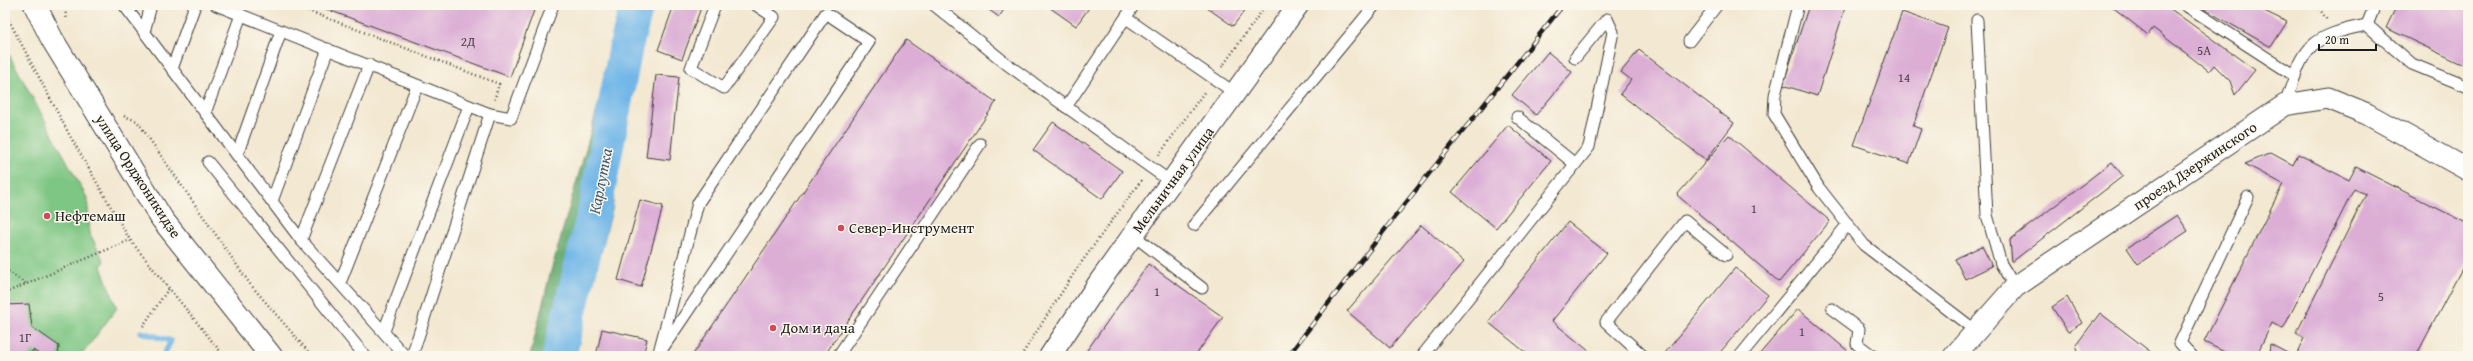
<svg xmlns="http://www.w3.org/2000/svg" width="2473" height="361" font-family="'Gentium Book Plus',serif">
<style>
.green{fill:#7ec683;stroke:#4d7150}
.forest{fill:#66ab71;stroke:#416446}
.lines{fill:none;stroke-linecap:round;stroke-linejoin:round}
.stream{stroke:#72b7e8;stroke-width:5.5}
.river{stroke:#72b7e8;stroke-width:34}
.building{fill:#dcaed6}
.service-casing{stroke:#3c3b37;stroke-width:13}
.minor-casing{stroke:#3c3b37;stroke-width:23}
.primary-casing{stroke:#3c3b37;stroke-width:24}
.path{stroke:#3c3b37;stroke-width:2.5;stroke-dasharray:1 3;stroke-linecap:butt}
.service{stroke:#fff;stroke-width:11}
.minor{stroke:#fff;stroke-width:21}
.primary{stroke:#fff;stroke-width:22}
.rail-casing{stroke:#1c1c1c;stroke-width:4.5}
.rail{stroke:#fbf7ec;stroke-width:3;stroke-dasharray:9;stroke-linecap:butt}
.poi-dot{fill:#d1495b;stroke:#fbf7ec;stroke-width:1.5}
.labels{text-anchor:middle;stroke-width:3;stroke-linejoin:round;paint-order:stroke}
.number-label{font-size:13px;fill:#4c404a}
.street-label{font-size:15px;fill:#1c1c1c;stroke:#fbf7ec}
.poi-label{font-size:15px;fill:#1c1c1c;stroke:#fbf7ec;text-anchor:start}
.water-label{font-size:16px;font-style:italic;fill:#3e5a6e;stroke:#fbf7ec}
</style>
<rect width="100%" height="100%" fill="#fbf7ec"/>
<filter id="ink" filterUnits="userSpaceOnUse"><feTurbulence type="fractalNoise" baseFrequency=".025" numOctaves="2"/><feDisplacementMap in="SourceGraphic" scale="8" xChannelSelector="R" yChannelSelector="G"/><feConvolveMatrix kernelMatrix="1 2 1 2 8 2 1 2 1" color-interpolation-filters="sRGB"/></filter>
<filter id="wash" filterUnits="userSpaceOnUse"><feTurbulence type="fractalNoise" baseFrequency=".012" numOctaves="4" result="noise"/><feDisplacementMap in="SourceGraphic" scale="16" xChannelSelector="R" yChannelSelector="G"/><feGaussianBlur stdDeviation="0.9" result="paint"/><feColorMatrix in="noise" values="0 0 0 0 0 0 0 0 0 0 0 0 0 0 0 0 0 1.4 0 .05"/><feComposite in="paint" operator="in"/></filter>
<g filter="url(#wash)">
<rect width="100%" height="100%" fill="#f3e8d1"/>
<path class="green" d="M5,47l82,151 3,36 14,27 -3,6 16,41 -36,48h-76z"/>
<path class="forest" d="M627,5h25l-18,45 -22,160 -38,146h-44l19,-78z"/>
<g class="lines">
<path class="stream" d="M141,332l30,9 -8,15"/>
<path class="river" d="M559,356l36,-148 31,-162 11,-41"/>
</g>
<g id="blocks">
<g class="building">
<path d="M315,5h221l-26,72z"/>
<path d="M674,5h28l-20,54 -24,-9z"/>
<path d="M982,5h25l-8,12z"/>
<path d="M1046,5h45l-15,21z"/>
<path d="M1203,5h46l-16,21z"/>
<path d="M1809,5h37l-29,91 -34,-11z"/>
<path d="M2110,5h55l90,65 -20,25 -5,-14 -16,-16 -5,6 -56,-43 -5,7z"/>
<path d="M2197,5h55l35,17 -16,25z"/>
<path d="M2397,5h71v62l-82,-39z"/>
<path d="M1902,12l46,16 -35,98 8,3 -12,35 -55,-19z"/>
<path d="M906,40l90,62 -172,254h-132z"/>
<path d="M1639,50l95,73 -28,37 -86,-66 11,-14 -10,-8z"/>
<path d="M1548,52l24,20 -36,43 -24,-20z"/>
<path d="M656,75l23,2 -9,83 -24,-3z"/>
<path d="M1053,122l69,49 -20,28 -69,-49z"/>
<path d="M1508,125l43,36 -55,67 -44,-36z"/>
<path d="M1729,135l101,86 -51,61 -102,-87z"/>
<path d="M2271,153l22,12 5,-11 51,26 7,-13 112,57v33l-52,99h-120l8,-18 -8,-4 70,-140 -12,-5 -71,140 -11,-6 -16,33h-23l-29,-14 79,-158 -38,-20z"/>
<path d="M2112,162l11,14 -111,86 -2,-22z"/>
<path d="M640,200l23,6 -22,81 -23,-7z"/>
<path d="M2177,215l11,16 -50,33 -11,-16z"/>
<path d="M1568,222l39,31 -55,68 43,35h-65l-42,-34z"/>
<path d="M1421,225l43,37 -74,86 -43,-37z"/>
<path d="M1982,246l10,20 -27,13 -10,-20z"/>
<path d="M1148,264l75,53 -28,39h-112z"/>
<path d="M1735,268l33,27 -51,61h-48l-4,-3z"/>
<path d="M2067,297l15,26 -14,9 -16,-25z"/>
<path d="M29,304l3,23 27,19 -1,10h-16l-9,-6 -4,6h-17l-7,-5v-46z"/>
<path d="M1798,309l51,43 -3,4h-88z"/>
<path d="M2100,313l56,43h-76l-4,-11z"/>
<path d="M602,329l45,10 -4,17h-47z"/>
<path d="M2270,344l23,12h-24z"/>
</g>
</g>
</g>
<g filter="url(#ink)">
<use href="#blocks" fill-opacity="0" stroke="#3c3b37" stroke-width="1"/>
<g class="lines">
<g class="service-casing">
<g id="service">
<path d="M124,5l177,235 104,116"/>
<path d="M216,5l274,109 -78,242"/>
<path d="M715,5l-24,63 33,20 50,-71 -18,-12"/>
<path d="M934,5l74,60 163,117"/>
<path d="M1798,5l-23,90 -1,19 45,74 45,57 112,86"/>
<path d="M2185,5l110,71"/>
<path d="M1126,18l109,75"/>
<path d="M1977,20l10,195 14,49 14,23"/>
<path d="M2367,25l45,39 56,23"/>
<path d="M144,32l7,-27"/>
<path d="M1689,41l28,-36"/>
<path d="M172,69l23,-64"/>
<path d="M2285,105c19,-56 19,-68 82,-80l8,-20"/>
<path d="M1066,107l68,-102"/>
<path d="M205,113l36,-98"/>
<path d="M490,114l21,4 42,-113"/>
<path d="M1517,117l58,47"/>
<path d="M237,155l44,-124"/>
<path d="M208,162l157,194"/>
<path d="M272,201l56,-152"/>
<path d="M1194,225l181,-220"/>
<path d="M1133,235l69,53"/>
<path d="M301,240l68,-175"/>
<path d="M340,283l77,-197"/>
<path d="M1832,309l27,20 -2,15 16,12"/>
<path d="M384,331l85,-225"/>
<path d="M658,356l40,-153 128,-190 43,29 -211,313"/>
<path d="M838,356l142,-212"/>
<path d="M1422,356l167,-209 24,-115 -6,-13 -32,39"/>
<path d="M1643,356l-37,-34 79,-101 41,34"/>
<path d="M1740,356l108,-132"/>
<path d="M2192,356l-12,-13 68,-146"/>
</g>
</g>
<g class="minor-casing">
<g id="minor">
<path d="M1050,356l50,-75 198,-276"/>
<path d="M1954,356l61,-69 270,-182 43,-7 39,16 101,56"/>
</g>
</g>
<g class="primary-casing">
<path id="primary" d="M35,5l17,34 110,180 109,137"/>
</g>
<g class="path">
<path d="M64,5l3,15"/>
<path d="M293,5l206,79 -5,17"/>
<path d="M2317,5l10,15"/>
<path d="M5,13l65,123 60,104 94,116"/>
<path d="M1222,67l44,-62"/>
<path d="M124,116l13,5 113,163 62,72"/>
<path d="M1159,155l46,-64"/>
<path d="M5,269l21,15"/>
<path d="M5,293l125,-53"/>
<path d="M143,326l26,-38"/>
<path d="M1021,356l57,-89 65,-89"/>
</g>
<use href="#service" class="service"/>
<use href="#minor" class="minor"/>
<use href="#primary" class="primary"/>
<g class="rail-casing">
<path id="rail" d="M1288,356l105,-137 170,-214"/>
</g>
<use href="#rail" class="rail"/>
</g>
</g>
<g class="poi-dot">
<circle cx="47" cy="216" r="4"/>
<circle cx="841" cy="228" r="4"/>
<circle cx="773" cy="328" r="4"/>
</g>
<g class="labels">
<g class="number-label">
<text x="468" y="46">2Д</text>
<text x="2204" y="55">5А</text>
<text x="1904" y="82">14</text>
<text x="1754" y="213">1</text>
<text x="1157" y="296">1</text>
<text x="2381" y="301">5</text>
<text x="1802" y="336">1</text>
<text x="25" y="342">1Г</text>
</g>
<g class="street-label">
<text transform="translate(2195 166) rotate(-34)" y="5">проезд Дзержинского</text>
<text transform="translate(138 176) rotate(57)" y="5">улица Орджоникидзе</text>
<text transform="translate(1173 180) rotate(-54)" y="5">Мельничная улица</text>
</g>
<g class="poi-label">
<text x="55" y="221">Нефтемаш</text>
<text x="849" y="233">Север-Инструмент</text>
<text x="781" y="333">Дом и дача</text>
</g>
<g class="water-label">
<text transform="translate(600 181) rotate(-79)" y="6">Карлутка</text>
</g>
</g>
<rect width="2473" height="361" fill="none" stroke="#fbf7ec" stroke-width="20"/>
<path d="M2319 44v6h57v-6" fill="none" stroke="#1c1c1c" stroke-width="2"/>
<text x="2325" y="44" font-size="12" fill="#1c1c1c" stroke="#fbf7ec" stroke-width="3" paint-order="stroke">20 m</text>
</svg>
